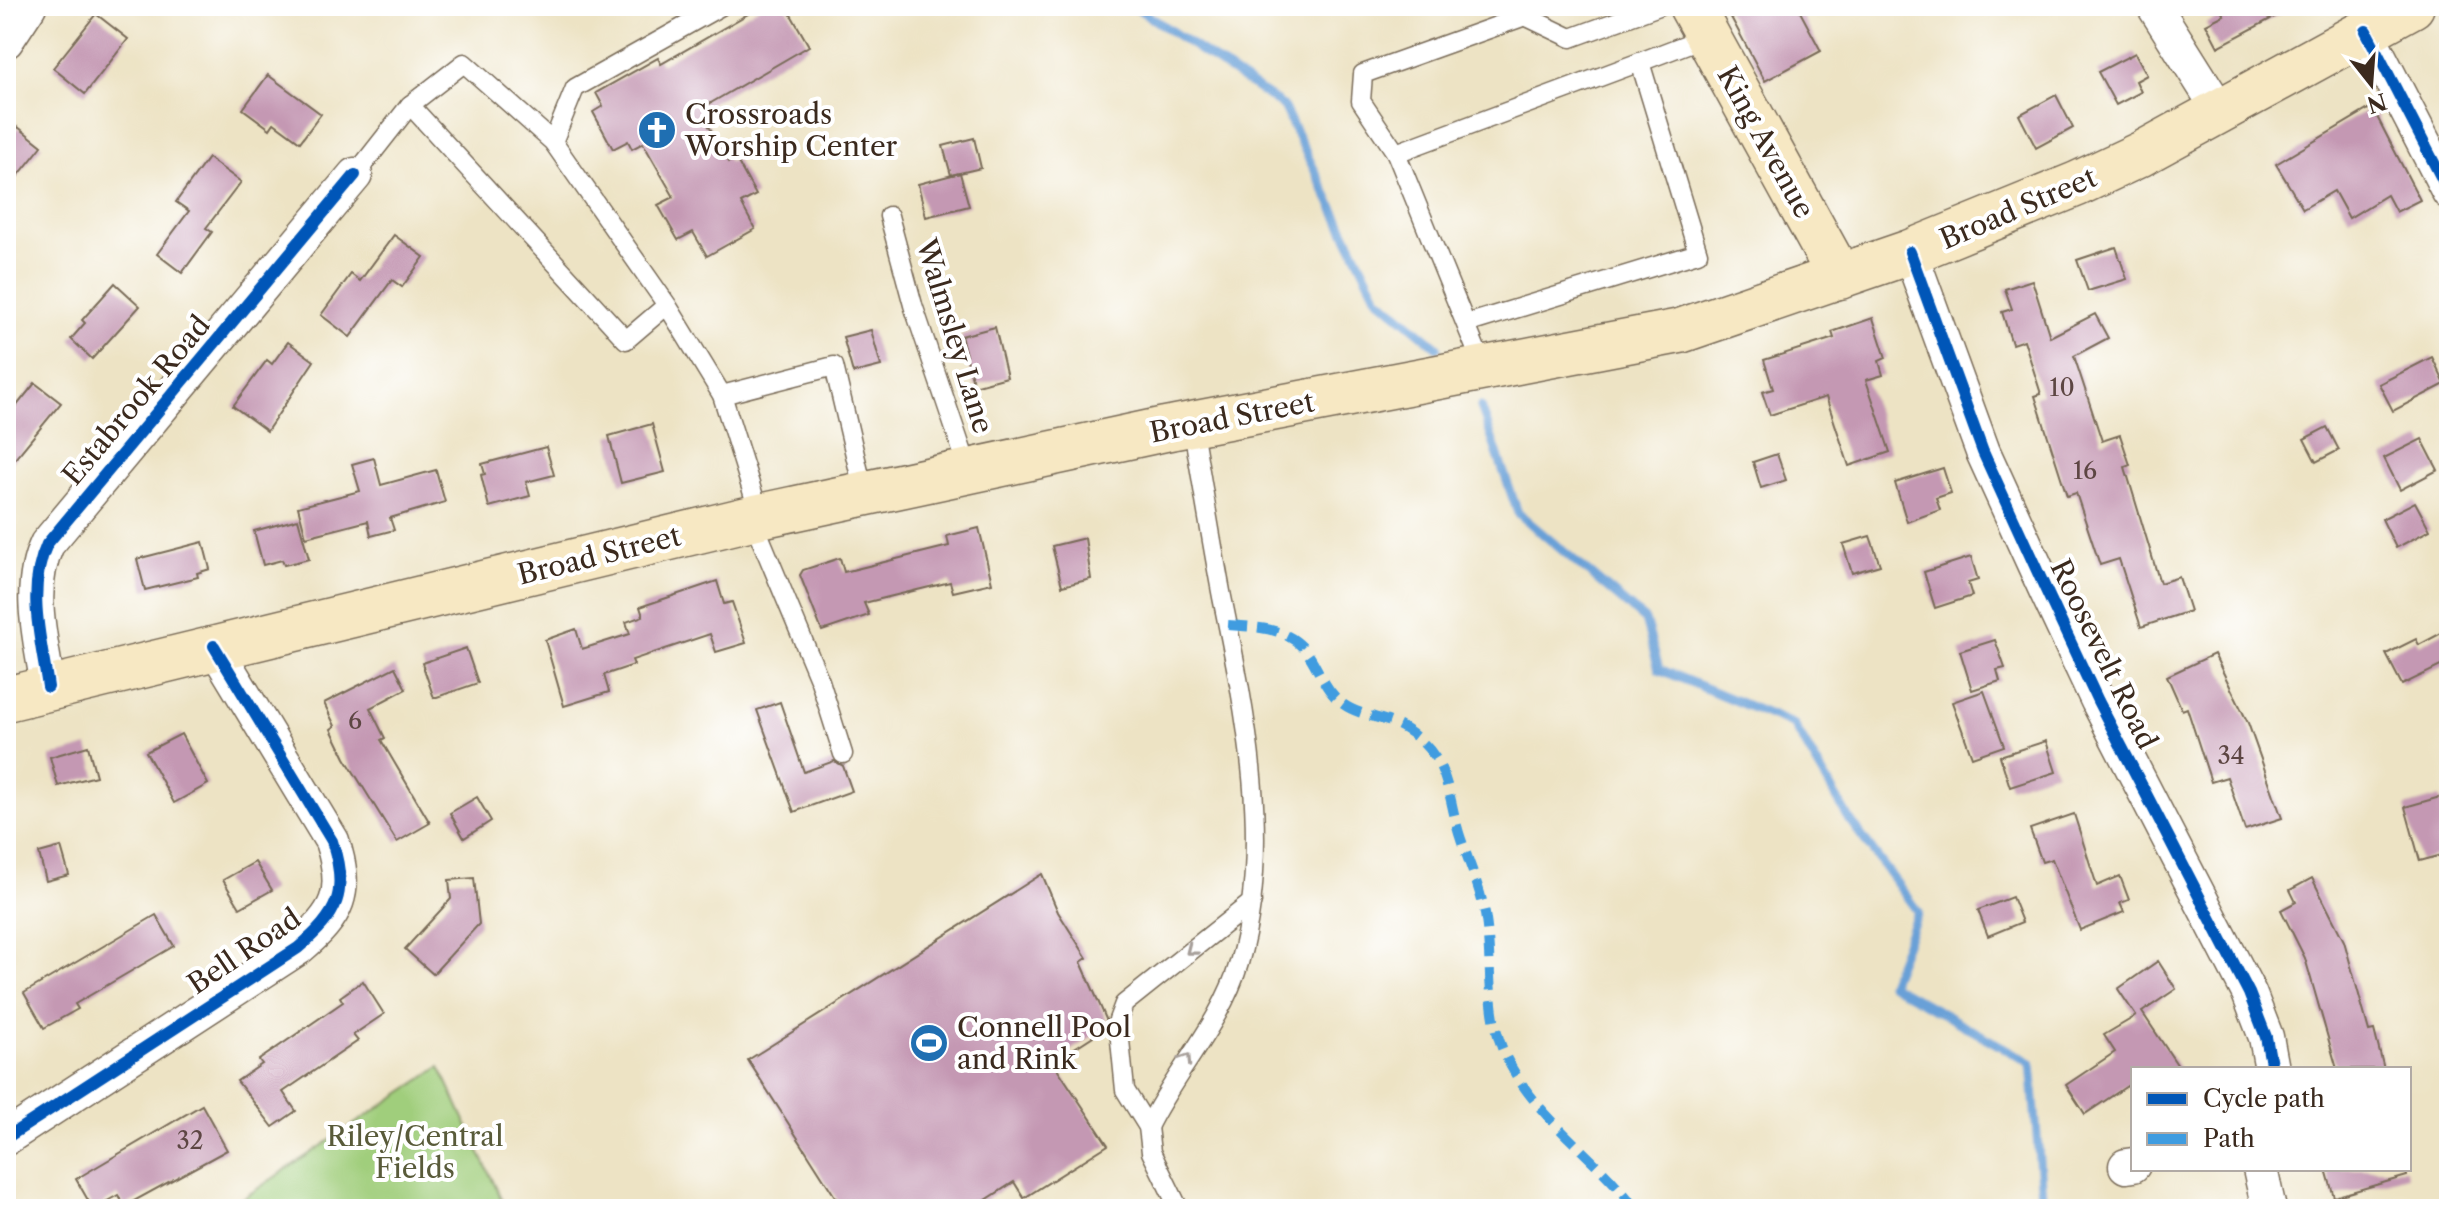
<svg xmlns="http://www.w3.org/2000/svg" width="2455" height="1215" font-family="'Libre Caslon Text',serif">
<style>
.green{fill:#a0ce7c;stroke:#6e7c4d;stroke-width:2}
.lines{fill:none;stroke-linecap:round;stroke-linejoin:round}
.stream{stroke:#69a0d7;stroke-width:9}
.building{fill:#c498b3}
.lane-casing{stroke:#796b58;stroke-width:21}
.street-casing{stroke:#796b58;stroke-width:37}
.secondary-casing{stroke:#796b58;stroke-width:47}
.lane{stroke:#fff;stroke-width:18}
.street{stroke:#fff;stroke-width:34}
.secondary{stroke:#f7e8c3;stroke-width:44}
.quiet{stroke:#3f9ce0;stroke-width:10;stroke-dasharray:20 10;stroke-linecap:butt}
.cycleway-casing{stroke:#fff;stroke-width:17}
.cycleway{stroke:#0057b8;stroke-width:12}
.oneway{stroke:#a79f9a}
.labels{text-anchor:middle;stroke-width:8;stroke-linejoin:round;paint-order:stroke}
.number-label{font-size:24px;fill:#5d4643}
.poi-label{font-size:28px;fill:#3b2a1e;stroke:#fff;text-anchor:start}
.street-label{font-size:28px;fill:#3b2a1e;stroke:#fff}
.park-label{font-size:28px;fill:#595b3a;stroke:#fff}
</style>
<rect width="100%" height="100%" fill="#fff"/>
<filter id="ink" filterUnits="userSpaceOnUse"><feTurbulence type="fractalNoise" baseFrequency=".0125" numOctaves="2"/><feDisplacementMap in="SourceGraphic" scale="16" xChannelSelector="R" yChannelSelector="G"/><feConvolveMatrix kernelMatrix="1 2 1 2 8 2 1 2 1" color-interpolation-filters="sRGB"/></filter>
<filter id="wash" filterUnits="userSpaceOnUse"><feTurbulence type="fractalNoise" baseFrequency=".006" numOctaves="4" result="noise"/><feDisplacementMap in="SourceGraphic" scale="32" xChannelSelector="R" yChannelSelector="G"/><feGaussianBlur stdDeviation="1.8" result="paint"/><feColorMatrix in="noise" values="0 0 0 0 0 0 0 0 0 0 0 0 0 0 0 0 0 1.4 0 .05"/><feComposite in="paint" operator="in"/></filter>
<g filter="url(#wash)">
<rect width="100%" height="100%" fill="#ede3c4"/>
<path class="green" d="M440,1067l66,142h-279z"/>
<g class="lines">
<g class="stream">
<path d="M1134,6l149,100 94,191 60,50"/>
<path d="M1481,407l37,106 127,107 14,49 135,56 55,94 69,93 -28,72 141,79 12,146"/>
</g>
</g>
<g id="blocks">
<g class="building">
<path d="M762,6h24l23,40 -105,61 6,9 -5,3 24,43 7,-3 20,36 -15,8 14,26 -48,27 -14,-24 -15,8 -20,-35 16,-8 -31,-54 -11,6 -4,-8 -15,8 -20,-37 10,-6 -7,-13 62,-35 3,6z"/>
<path d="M1725,6h72l24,45 -56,30z"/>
<path d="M2219,6h76l-77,41 -12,-23 18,-9z"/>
<path d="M96,14l32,25 -43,55 -32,-26z"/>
<path d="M2135,53l12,22 -11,6 5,11 -25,13 -18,-33z"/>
<path d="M268,75l53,39 -21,28 -26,-19 -4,6 -27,-20z"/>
<path d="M2056,95l17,33 -37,20 -17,-33z"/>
<path d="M2372,107l48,93 -24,12 -9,-17 -38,23 -15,-27 -31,18 -27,-45z"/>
<path d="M18,127l24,19 -36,45v-49z"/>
<path d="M974,138l7,30 -30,7 -8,-29z"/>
<path d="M208,158l33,24 -35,46 6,4 -30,41 -25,-19 32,-43 -13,-9z"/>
<path d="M960,173l9,33 -43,11 -8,-33z"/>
<path d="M394,235l30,22 -22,30 -10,-7 -42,57 -29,-22 30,-41 9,7z"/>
<path d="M2116,247l11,32 -39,12 -11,-31z"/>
<path d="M2032,280l18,57 45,-23 13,24 -34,18 28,85 18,-6 10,30 -5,2 35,116 19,-6 11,34 -49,16 -22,-68 -19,6 -24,-72 -9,3 -32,-100 6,-2 -17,-54 -12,4 -10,-32 10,-3 -7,-20z"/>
<path d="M115,283l25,23 -48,53 -21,-20 14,-16 -3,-3z"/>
<path d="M1873,318l13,40 -7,3 4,14 -17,5 24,72 -41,14 -23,-69 -56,18 -8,-23 11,-3 -9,-29 70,-22 -2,-6z"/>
<path d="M995,327l12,50 -33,9 -13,-50z"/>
<path d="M871,330l10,36 -28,7 -10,-36z"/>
<path d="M288,342l26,19 -47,70 -34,-25 34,-46 5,4z"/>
<path d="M2432,357l13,27 -52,27 -14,-27z"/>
<path d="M35,383l26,20 -55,67v-51z"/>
<path d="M652,424l13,48 -44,11 -12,-47z"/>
<path d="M2327,427l12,23 -23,12 -12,-23z"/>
<path d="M2422,439l16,31 -38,20 -16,-32z"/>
<path d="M546,447l8,28 -28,7 4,14 -41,11 -8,-32 4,-1 -3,-10z"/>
<path d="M1777,454l9,26 -25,8 -8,-26z"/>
<path d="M374,458l7,27 55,-15 9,32 -55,16 4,12 -23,6 -3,-15 -62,16 -8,-30 62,-16 -8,-27z"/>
<path d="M1943,468l8,25 -15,5 4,12 -33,12 -12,-39z"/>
<path d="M2415,502l15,28 -34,18 -14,-29z"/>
<path d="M298,519l11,40 -25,6 -2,-5 -19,5 -9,-34z"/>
<path d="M979,528l13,55 -39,9 -3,-10 -86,21 5,12 -47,16 -22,-56 3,-5 37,-12 4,14 105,-26 -2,-10z"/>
<path d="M1870,536l10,29 -28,8 -9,-29z"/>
<path d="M1085,538l6,41 -29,7 -10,-40z"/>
<path d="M203,542l7,27 -13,4 1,4 -53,13 -8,-31z"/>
<path d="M1971,557l7,23 -10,3 4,13 -37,12 -11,-36z"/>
<path d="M717,581l7,23 8,-2 14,41 -30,9 -6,-18 -78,26 2,5 -30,10 5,17 -45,14 -19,-66 31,-11 6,20 48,-15 -4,-12 17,-6 -3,-9z"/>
<path d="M2449,629v33l-47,23 -16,-31 30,-15 3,6z"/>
<path d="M1995,640l10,28 -8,2 3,11 -28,9 -12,-39z"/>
<path d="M466,648l12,35 -44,15 -12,-35z"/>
<path d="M2214,654l34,69 34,95 -37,12 -18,-53 -16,5 -24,-74 -5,2 -15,-34z"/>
<path d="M395,667l11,22 -36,19 15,30 -4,2 49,83 -33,19 -52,-84 -14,-29 4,-3 -11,-23z"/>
<path d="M1984,691l20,55 -32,11 -20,-55z"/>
<path d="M780,702l24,70 30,-11 9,5 9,25 -58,21 -37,-102z"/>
<path d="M181,734l27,50 -34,19 -28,-51z"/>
<path d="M2046,741l10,31 -46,15 -10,-31z"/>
<path d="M88,746l8,30 -38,10 -8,-29z"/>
<path d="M477,797l14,24 -27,17 -14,-25z"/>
<path d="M2440,797l9,35v21l-29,8 -15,-54z"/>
<path d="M2074,814l23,72 23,-10 9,24 -9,3 4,9 -44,18 -28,-71 -10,3 -12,-33z"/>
<path d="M61,847l8,28 -23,6 -7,-28z"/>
<path d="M255,862l17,28 -32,18 -17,-28z"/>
<path d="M1042,874l16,38 29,46 -6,4 25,57 1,8 -54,35 55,83 -84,53 -10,-16 -42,27h-129l-95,-149z"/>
<path d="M474,878l5,46 -46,50 -28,-25 46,-50 -2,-19z"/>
<path d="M2312,878l32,63 25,90 5,-1 10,39h-47l-32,-111 -24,-48 15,-8 -6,-12z"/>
<path d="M2012,897l10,25 -34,14 -10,-26z"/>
<path d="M156,915l18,31 -99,58 3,5 -34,19 -20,-35z"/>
<path d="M2158,961l18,28 -34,23 38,57h-47v13l-48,32 -19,-29 49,-33 -11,-17 32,-19 -18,-27z"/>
<path d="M363,981l21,33 -31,21 5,6 -75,51 13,19 -23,16 -36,-46 25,-17 -3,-4 84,-58 -3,-5z"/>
<path d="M202,1105l25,45 -102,56 -7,-11 -25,14 -17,-30z"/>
<path d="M2326,1169h80l1,7 -73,21z"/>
</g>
</g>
</g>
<g filter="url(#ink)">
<use href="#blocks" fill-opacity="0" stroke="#796b58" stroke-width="2"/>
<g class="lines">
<g class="lane-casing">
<g id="lane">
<path d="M1640,62l68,-26"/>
<path d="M553,142l22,-54 146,-82"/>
<path d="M1396,153l-35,-52 2,-27 162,-58 46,22 88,-32"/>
<path d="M355,175l55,-70"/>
<path d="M889,216l24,89 56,166"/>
<path d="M667,305l-41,35 -216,-235 54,-42 89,79 114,163 55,90 38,121"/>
<path d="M1466,324l232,-71 -58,-191 -244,91 88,216"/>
<path d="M722,395l112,-29 30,127"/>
<path d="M752,518l68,163 23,73"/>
<path d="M1148,1127c27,-55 74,-105 91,-164 34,-118 7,-249 -17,-366 -11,-58 -20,-116 -30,-173"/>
<path d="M1179,1209l-28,-57 -3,-25 -23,-37 -7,-70 6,-16 128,-102"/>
</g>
</g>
<g class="street-casing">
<g id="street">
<path d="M2154,6l66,105"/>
<path d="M2366,31l83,161"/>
<path d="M6,41l23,-35"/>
<path d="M1910,252l73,200 63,138 52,111 151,292 17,44 6,32"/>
<path d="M48,687c-7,-48 -22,-97 -1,-143l308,-369"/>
<path d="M6,1138l292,-190c40,-34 51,-55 34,-107l-118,-195"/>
<path d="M2126,1166l7,-1"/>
<path d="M2260,1169l9,40"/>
</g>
</g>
<g class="secondary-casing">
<g id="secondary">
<path d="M1691,6l149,271"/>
<path d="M6,699l754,-183 405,-87 515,-98 230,-79 167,-68 64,-30 271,-148"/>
</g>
</g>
<use href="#lane" class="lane"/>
<use href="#street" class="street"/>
<use href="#secondary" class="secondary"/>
<path class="quiet" d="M1228,625c35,3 65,2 84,35 10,17 15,32 31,44 18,13 44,13 62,25 47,29 41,66 56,110 9,27 21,53 25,81 7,47 -1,93 20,137 31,63 89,98 130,152"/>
<g class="cycleway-casing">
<g id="cycleway">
<path d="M2366,31l83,161"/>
<path d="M1910,252l73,200 63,138 52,111 151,292 17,44 6,32"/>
<path d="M48,687c-7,-48 -22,-97 -1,-143l308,-369"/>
<path d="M6,1138l292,-190c40,-34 51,-55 34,-107l-118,-195"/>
</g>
</g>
<use href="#cycleway" class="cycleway"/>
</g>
<defs><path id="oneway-chevron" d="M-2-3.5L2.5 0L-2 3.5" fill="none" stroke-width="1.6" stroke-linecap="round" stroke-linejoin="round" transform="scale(2)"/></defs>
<g class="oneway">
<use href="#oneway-chevron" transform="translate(1191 950) rotate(142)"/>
<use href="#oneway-chevron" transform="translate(1186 1059) rotate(-57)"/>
</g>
</g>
<defs>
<g id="church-disc" transform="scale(2)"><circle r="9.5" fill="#1f6fb2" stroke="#fff"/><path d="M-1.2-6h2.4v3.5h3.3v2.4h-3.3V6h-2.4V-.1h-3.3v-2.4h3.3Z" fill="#fff"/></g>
<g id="stadium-disc" transform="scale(2)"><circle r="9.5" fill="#1f6fb2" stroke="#fff"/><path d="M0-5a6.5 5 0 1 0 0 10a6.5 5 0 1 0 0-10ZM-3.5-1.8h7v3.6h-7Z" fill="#fff"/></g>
</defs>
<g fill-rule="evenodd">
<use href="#church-disc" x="657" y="130"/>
<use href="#stadium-disc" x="929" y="1043"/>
</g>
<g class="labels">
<g class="number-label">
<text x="2062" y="396">10</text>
<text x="2085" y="479">16</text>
<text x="355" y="729">6</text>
<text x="2231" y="764">34</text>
<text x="190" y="1149">32</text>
</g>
<g class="poi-label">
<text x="685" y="124">Crossroads<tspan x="685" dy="32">Worship Center</tspan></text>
<text x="957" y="1037">Connell Pool<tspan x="957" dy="32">and Rink</tspan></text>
</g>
<g class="street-label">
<text transform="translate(1766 142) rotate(61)" y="10">King Avenue</text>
<text transform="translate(2018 208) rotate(-23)" y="10">Broad Street</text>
<text transform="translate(955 336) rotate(73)" y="10">Walmsley Lane</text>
<text transform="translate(136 400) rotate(-50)" y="10">Estabrook Road</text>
<text transform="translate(1232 417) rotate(-11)" y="10">Broad Street</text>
<text transform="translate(599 555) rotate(-14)" y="10">Broad Street</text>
<text transform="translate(2104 654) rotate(64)" y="10">Roosevelt Road</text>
<text transform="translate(244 951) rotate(-34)" y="10">Bell Road</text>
</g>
<g class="park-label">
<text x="415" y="1146">Riley/Central<tspan x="415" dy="32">Fields</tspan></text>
</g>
</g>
<rect width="2455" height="1215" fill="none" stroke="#fff" stroke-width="32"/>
<rect x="2131" y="1067" width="280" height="104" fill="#ffffff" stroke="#b1aaa5" stroke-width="2"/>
<rect x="2147" y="1093" width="40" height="12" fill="#0057b8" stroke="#b1aaa5" stroke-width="2"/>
<text x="2203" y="1107" font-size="24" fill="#3b2a1e">Cycle path</text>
<rect x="2147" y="1133" width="40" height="12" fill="#3f9ce0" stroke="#b1aaa5" stroke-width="2"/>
<text x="2203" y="1147" font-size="24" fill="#3b2a1e">Path</text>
<g transform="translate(2371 84) rotate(163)" stroke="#ffffff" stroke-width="6" paint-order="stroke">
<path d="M0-6L14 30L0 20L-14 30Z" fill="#3b2a1e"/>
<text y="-12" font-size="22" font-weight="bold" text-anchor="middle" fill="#3b2a1e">N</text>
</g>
</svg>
